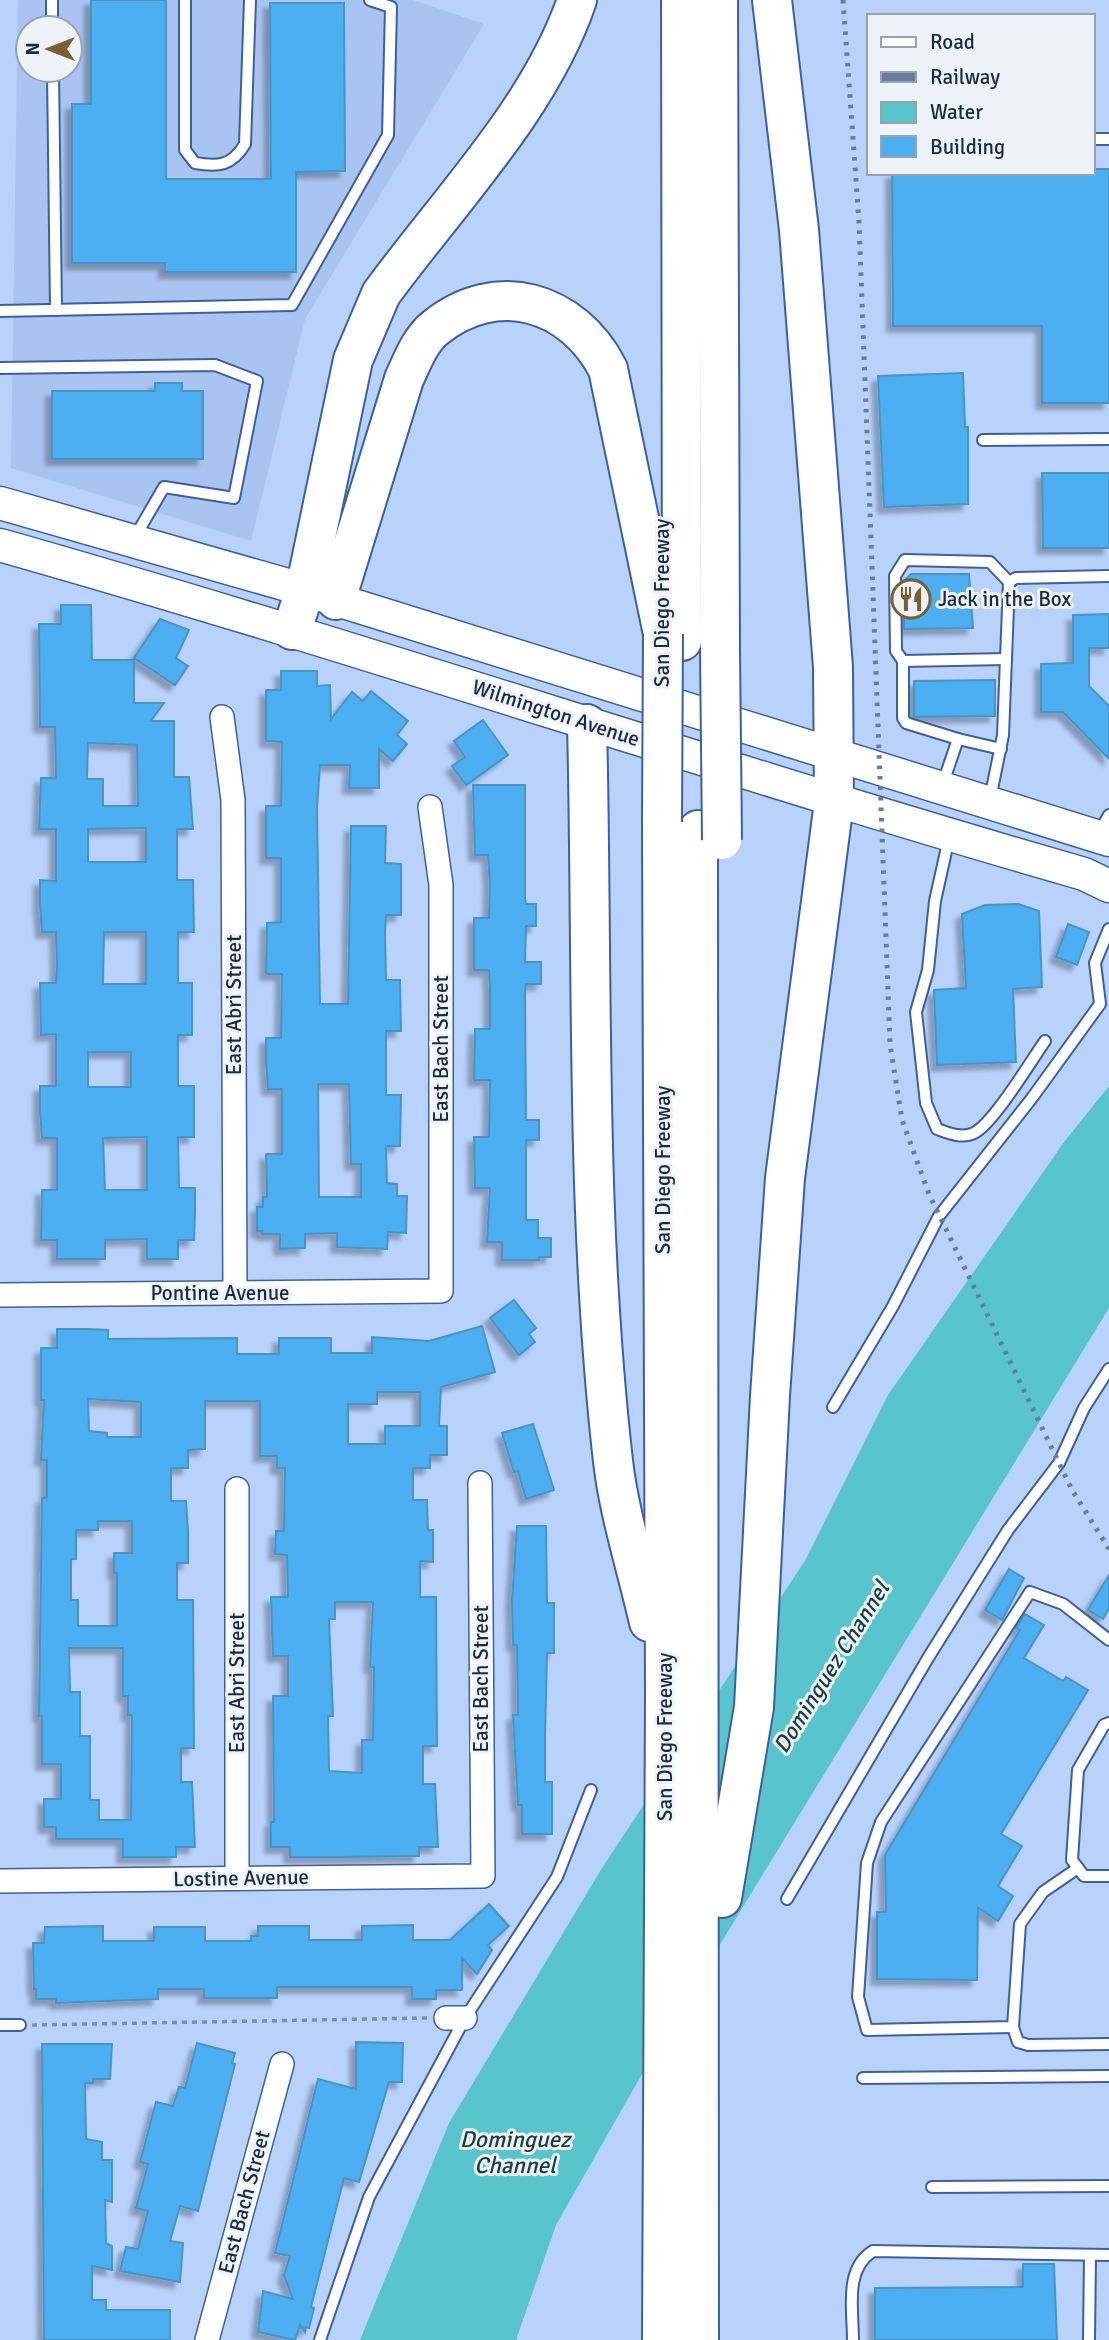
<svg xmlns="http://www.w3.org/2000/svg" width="1109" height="2340" font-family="Signika,sans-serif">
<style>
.built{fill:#a9c4f1;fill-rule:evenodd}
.water{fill:#58c5cc}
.building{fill:#4baff1;stroke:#4894c7;stroke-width:2;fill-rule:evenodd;filter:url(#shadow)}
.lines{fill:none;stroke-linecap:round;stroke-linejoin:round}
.service-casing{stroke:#3c609d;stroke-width:14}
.minor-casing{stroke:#3c609d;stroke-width:26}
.secondary-casing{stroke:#3c609d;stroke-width:35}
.motorway-casing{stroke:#3c609d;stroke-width:42}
.path{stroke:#798eb2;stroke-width:3.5;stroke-dasharray:5 5;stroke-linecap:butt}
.service{stroke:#fff;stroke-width:10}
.minor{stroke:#fff;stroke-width:23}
.secondary{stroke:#fff;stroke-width:32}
.motorway{stroke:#fff;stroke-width:38}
.rail{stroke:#687c9e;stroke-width:5;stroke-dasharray:3.5 7;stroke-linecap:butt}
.motorway-bridge-casing{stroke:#3c609d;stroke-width:42;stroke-linecap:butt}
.motorway-bridge{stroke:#fff;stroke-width:38}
.labels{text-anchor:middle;stroke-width:6;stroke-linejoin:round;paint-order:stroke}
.poi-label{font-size:21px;fill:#1a2944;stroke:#eef2f9;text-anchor:start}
.street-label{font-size:21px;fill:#1a2944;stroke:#eef2f9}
.water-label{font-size:23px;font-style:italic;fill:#1b3d3f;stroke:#eef2f9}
</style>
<defs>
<filter id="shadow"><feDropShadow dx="-6" dy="6" stdDeviation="2" flood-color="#0004"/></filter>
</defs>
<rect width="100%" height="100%" fill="#b9d2fc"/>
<path class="built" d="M18,0h395l71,24 -179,295 -54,222 -240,-73zM28,28h42v42h-42z"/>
<path class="water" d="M1109,1086v222l-451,738 -102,179 -40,115h-156l89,-217 153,-255 204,-309 82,-164 176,-253z"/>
<g class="building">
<path d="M91,0h75v179h105l-1,-176h74l1,168 -49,1v100h-131v-9h-93v-159h19z"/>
<path d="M1093,169h16v234h-67v-77h-149l-1,-153h201z"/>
<path d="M963,373l2,54h3v77l-84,3 -6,-131z"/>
<path d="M155,383h27v8h21v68h-151v-68h103z"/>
<path d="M1042,473h67v75h-66z"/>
<path d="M911,574h58l4,54 -69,1v-48z"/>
<path d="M61,605h30l1,55h42v43h30l-13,18h23v56h15l4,52h-16v51h16l1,52h-16v51h14v52h-14v51h16v51h-16l1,51h16v24l-1,28h-16v19h-31v-20l-42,1v19h-48v-19h-16l1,-50h15v-52h-15l-2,-28v-24h16v-52l-15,1 -1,-52h16l1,-18 -1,-33h-14l-2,-28v-24l16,1v-52h-17l2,-51h15l-1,-51h-15l-1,-103h22zM88,743l49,2 1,61h-35v-27h-16zM146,828v34h-58v-33zM104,932h42v52h-43zM88,1052h43v35h-43zM147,1137v53h-42l-2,-52z"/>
<path d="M1109,614v34h-20v38l20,20v53l-46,-47h-22v-48l32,-1v-48z"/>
<path d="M160,619l29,11 -13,28 12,8 -13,19 -41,-27z"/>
<path d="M281,671h36v15l13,-1 1,34 21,-27 11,9 8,-10 37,30 -11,14 10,9 -14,17 -14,-12v39h-30l1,-23h-30l-3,44 3,195h28l3,-178h35l-1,37 16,1v51h-15l-1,18 1,47h14l1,51h-15v64h15l-1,51h-14l1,37 10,1v12h10l-1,37 -18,-1 -1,17 -50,-2v-14l-32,1v14l-25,1v-15h-18v-3h-5v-24h6v-10h4l-1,-43h16v-65h-14l-2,-28v-23h15l1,-64h-16l1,-51 14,-1v-64h-15v-52h15l1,-64 -16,-1v-51h15zM318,1084h31l2,80h10v33h-42z"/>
<path d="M995,680v36l-81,1v-36z"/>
<path d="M483,720l25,35 -42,30 -14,-19 13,-9 -11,-16z"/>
<path d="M473,785h52v114l1,5h10v22h-10l-1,36h16v22h-15l-1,5 1,131h13v20h-13v80h12v18h13v19h-12v3h-37v-18h-15l3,-54h-15l-1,-51h15l1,-57h-16l1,-51h15v-40l-1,-19h-15v-52h15l1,-33 -2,-30h-13z"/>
<path d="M1018,904l21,7 3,76 -29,2 3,73 -79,3 -3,-75 32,-2 -4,-74 23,-9z"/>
<path d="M1068,924l21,8 -12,33 -21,-8z"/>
<path d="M514,1300l22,28 -7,6 6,8 -16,13 -29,-37z"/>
<path d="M482,1326l13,46 -54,15 -2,39h8v29h-17v13h-17v32h14l1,30h5v32l-13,-1v36h16l1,149h-14v38h12l3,63h-19v9l-77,1h-52v-10h-19v-25h3l-1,-126h15v-40h-15l-2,-59h17l-1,-42 -12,-1 1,-23h8l1,-63h-8v-12h-17v-55h-55v48l-17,1v18h-17v33h15l2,30v32h-11v37h16l1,148h-13v34h11l3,65h-19v10h-53v-18h-67v-12h-12v-28h17v-35h-19v-48h-3l3,-218h5v-38h-6l3,-60h-3v-52h16v-19h31l20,1v9l129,-1v16h42v-16h52v15h41v-16l57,4zM377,1392h43v34h-35v18h-37v-40h29zM88,1399l53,3v35h-34v-4l-18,-2zM98,1521h34v32h-18v20h3v53h-39v-26h-7v-41h5v-29h22zM335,1602h38l-3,65h4l-1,73h-11v33l-33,-2 -1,-55h5l-4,-97h6zM69,1648h54v48h5v19h4l-1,105h-32v-20h-9v-64h-10v-44h-10z"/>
<path d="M533,1424l21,66 -28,9 -8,-28 -4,1 -12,-39z"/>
<path d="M517,1526h29l1,77h7v50h-7l-2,84v45h7v52h-30v-29h-4l-5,-90h5l-1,-70h-4l-1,-44z"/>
<path d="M1009,1569l15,9 -22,42 -17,-10z"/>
<path d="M1109,1575v34l-6,10 -15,-9z"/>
<path d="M1025,1614l19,11 -20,33 39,23 3,-4 22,13 -87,144 21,12 -24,40 15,10 -15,25 -20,-13 -1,72 -100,-1v-67h9l-1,-57 135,-225 -4,-2z"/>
<path d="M489,1904l20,22 -21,19 4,5 -15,24 -15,-16v32h-26v9h-24v-12h-135v11h-73v-9h-46v10l-102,4v-4h-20v-10h-2l-1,-46h11l1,-16 58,-1v15h51v-14h51v14h46v-5h7v-10h51v14h53v-14l51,-1v15h37z"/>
<path d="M356,2042l47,1 -1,39h-13l-30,100 -15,-4 -33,129 3,1 -5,20 -3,-1 -1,5 -5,-7 -5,15 -37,-8 5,-41 30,8 -9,-24 6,-19 -15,-3 43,-174 38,10z"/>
<path d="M197,2043l38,10 -3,10 3,1 -37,147 -18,-5 -10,35 13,2 -3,39 -60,-11 6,-24 12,2 10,-38 -12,-3 12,-44 -8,-2 16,-60 17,4 6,-19 6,1z"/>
<path d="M42,2044h70l-2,35h-17v4h-8l1,56 16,3v18h10v42l-7,-2 1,43 6,3v24l-20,-4v34h14v10h64v30h-126z"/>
<path d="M1023,2264h31l3,76h-182v-52l148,-1z"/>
</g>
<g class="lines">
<g class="service-casing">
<g id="service">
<path d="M52,0v28"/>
<path d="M185,0v150l10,13c23,4 37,3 50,-19l5,-144"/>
<path d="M53,70l3,240"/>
<path d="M1093,139h16"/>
<path d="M0,311l292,-6 96,-170 3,-128 -21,-7"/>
<path d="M0,368l215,-3 42,16 -23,117 -70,-11 -29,50"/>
<path d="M983,440l126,-1"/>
<path d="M903,661l-7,-10 -1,-75 10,-16 85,2 19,20"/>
<path d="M958,739l43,10"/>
<path d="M942,786l16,-47 -52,-16 -3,-5v-57l103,-2"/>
<path d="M990,799l13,-64 6,-153 7,-4 93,-2"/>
<path d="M1099,833l10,-18"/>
<path d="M949,838l-14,63 -7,69 -12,42 10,91 11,26c11,4 25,10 37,4 19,-9 57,-72 71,-92"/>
<path d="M833,1407l60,-101 46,-90 93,-118 68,-94 -5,-41 14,-34"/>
<path d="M1109,1723l-5,2 -26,45 -6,90 12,16h25"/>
<path d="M1078,1868l-35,24 -23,32 -7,103 -146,3 -9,-33 9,-134 14,-41 149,-230 33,12 46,36"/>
<path d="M787,1899l141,-241 80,-128 51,-67 25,-55 25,-39"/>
<path d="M0,2025h20"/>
<path d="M1013,2027l5,15 10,3 81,-1"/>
<path d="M863,2078l246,-2"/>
<path d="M932,2187l177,-1"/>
<path d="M320,2340l49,-143 96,-179 92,-141 34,-87"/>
<path d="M853,2340c0,-31 -9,-71 20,-89l236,4"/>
<path d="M1089,2340l1,-85"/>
</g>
</g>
<g class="minor-casing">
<g id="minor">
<path d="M222,717l11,83 2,493"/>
<path d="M0,1295l441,-4v-406l-11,-78"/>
<path d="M237,1489v389"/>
<path d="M0,1881l483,-5 -3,-393"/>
<path d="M446,2018h19"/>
<path d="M207,2340l75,-276"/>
</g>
</g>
<g class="secondary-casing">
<g id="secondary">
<path d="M0,503l305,87 804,250"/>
<path d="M0,545c364,103 721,225 1084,329l25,12"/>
</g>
</g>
<g class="motorway-casing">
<g id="motorway">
<path d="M681,0l1,641"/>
<path d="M718,0l2,650"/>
<path d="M336,600l68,-221c8,-17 16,-39 31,-51 62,-50 138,-27 173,41l55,265"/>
<path d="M292,630l13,-40 48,-230 28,-66c67,-92 159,-185 196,-294"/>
<path d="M587,724c6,245 -2,492 26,737 6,53 24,108 36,161"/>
<path d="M698,830l1,1510"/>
<path d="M722,1898l32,-191 16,-311 15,-218 49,-376 -1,-135 -34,-437 -27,-230"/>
<path d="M662,2340l3,-645 -3,-873"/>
</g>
</g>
<path class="path" d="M32,2025l395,-7"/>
<use href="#service" class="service"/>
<use href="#minor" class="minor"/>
<use href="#secondary" class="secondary"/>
<use href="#motorway" class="motorway"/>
<path class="rail" d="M843,0l16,222 31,822 12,76 27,74 143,296 37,59"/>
<g class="motorway-bridge-casing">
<g id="motorway-bridge">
<path d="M720,650l2,190"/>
<path d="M662,822l1,-188"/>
</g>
</g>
<use href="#motorway-bridge" class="motorway-bridge"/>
</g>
<defs>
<g id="restaurant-ring" transform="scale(2.0125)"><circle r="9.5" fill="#eef2f9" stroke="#796031" stroke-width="1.5"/><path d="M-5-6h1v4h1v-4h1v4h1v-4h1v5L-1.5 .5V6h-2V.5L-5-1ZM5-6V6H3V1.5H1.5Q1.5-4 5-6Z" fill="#796031"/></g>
</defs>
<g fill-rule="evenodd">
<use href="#restaurant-ring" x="911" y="599"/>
</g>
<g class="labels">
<g class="poi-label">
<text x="938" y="606">Jack in the Box</text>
</g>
<g class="street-label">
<text transform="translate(662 603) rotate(-90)" y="7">San Diego Freeway</text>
<text transform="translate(556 713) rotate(18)" y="7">Wilmington Avenue</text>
<text transform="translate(234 1005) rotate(-90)" y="7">East Abri Street</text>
<text transform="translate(441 1049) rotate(-90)" y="7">East Bach Street</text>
<text transform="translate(663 1170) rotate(-90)" y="7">San Diego Freeway</text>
<text x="220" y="1300">Pontine Avenue</text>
<text transform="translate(481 1679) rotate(-90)" y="7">East Bach Street</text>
<text transform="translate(237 1683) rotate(-90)" y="7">East Abri Street</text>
<text transform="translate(665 1737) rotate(-90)" y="7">San Diego Freeway</text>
<text transform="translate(241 1878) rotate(-1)" y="7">Lostine Avenue</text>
<text transform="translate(244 2202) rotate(-75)" y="7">East Bach Street</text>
</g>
<g class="water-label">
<text transform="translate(831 1667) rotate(-58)" y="8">Dominguez Channel</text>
<text x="515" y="2147">Dominguez<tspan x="515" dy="26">Channel</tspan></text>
</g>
</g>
<rect x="867" y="14" width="228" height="161" fill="#eef2f9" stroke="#99a2b1" stroke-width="2"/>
<rect x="881" y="37" width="35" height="10" fill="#ffffff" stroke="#99a2b1" stroke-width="2"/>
<text x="930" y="49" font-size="21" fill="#1a2944">Road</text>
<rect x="881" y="72" width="35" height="10" fill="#687c9e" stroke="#99a2b1" stroke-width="2"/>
<text x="930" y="84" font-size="21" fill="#1a2944">Railway</text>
<rect x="881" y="102" width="35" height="21" fill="#58c5cc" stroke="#99a2b1" stroke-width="2"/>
<text x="930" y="119" font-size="21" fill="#1a2944">Water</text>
<rect x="881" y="136" width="35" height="21" fill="#4baff1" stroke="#99a2b1" stroke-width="2"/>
<text x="930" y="154" font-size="21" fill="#1a2944">Building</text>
<g transform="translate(49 49) rotate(270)"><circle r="33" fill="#eef2f9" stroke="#99a2b1" stroke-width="2"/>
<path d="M0-5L12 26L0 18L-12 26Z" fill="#796031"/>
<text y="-10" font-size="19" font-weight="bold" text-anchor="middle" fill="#1a2944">N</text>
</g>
</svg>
